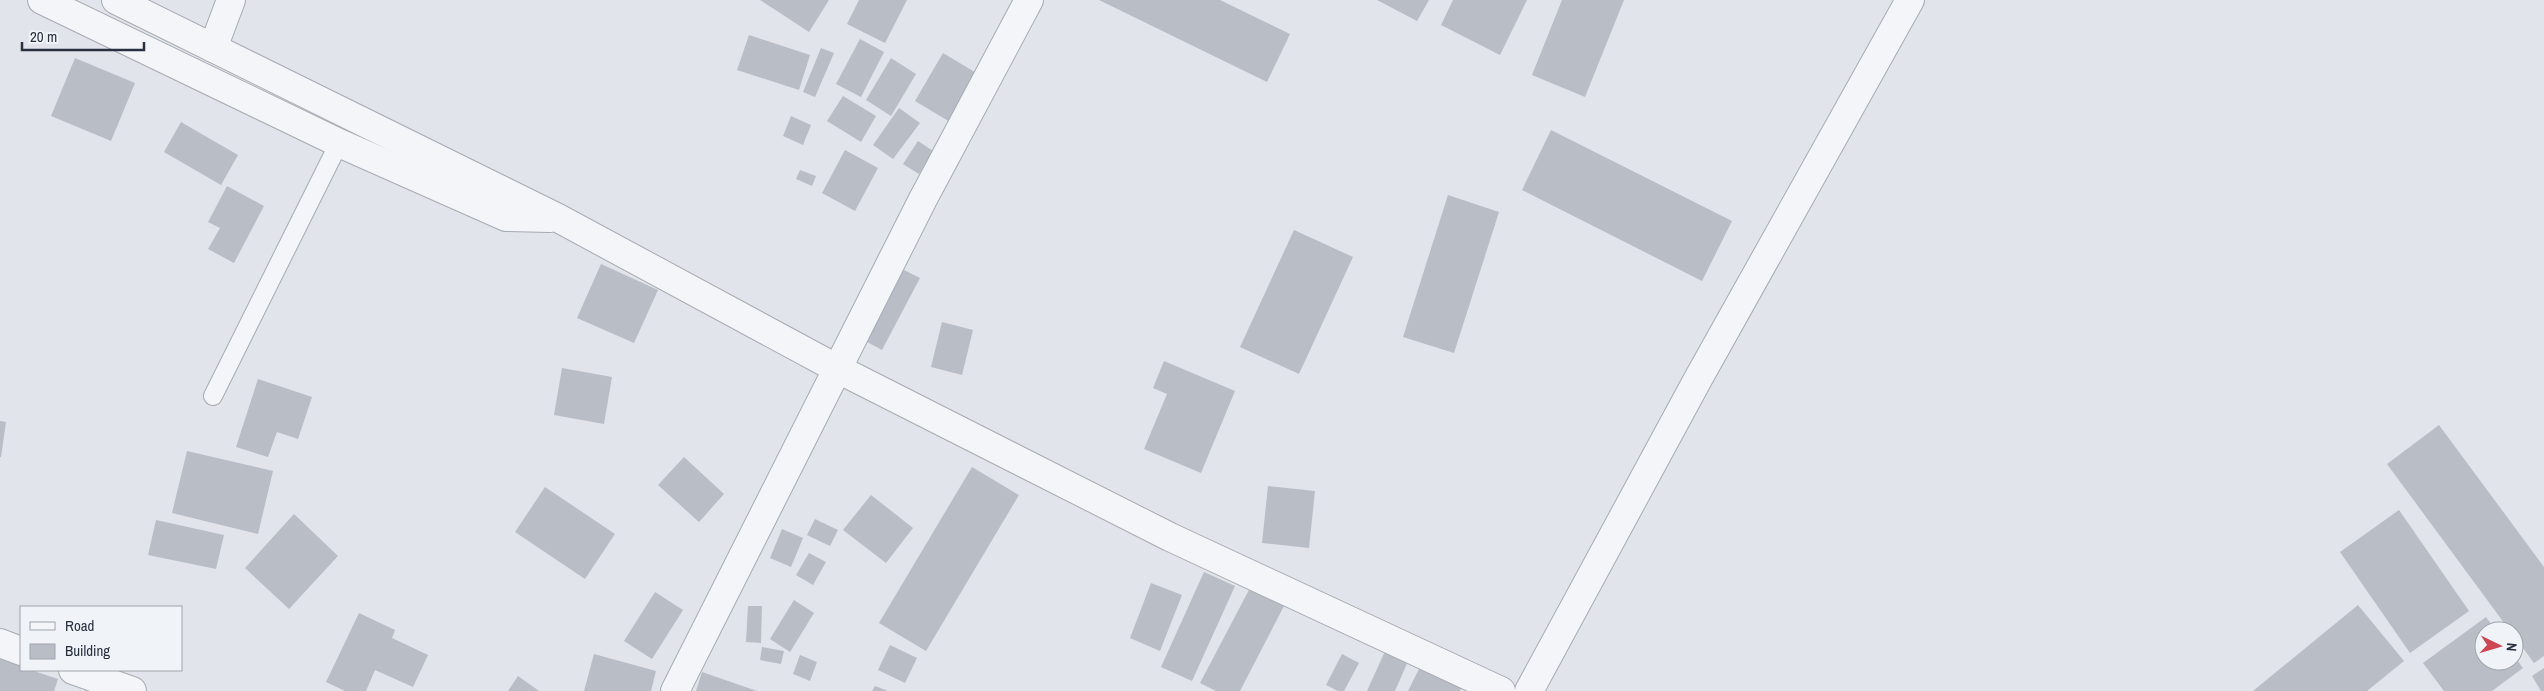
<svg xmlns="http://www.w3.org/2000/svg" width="2544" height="691" font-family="'Archivo Narrow',sans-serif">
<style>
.building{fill:#b8bdc6}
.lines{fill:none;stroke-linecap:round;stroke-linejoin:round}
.service-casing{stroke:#a6abb4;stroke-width:20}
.minor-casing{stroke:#a6abb4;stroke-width:30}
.service{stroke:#f3f5f8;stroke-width:18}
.minor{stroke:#f3f5f8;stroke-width:28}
</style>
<rect width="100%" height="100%" fill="#e1e4ea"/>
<g class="building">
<path d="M760,0h69l-20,32z"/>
<path d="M859,0h48l-22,43 -38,-19z"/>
<path d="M1099,0h121l70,34 -23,48z"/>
<path d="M1377,0h52l-12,21z"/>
<path d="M1453,0h74l-27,55 -59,-30z"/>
<path d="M1562,0h62l-39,97 -53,-22z"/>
<path d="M749,35l61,20 -11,35 -62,-20z"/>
<path d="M860,39l24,13 -23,45 -25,-13z"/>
<path d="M821,48l13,5 -19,44 -12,-5z"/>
<path d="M943,53l35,21 -28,48 -35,-21z"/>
<path d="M75,58l60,25 -24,58 -60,-25z"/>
<path d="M891,58l25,16 -25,42 -25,-16z"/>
<path d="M843,96l33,20 -15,26 -34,-21z"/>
<path d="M899,108l21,15 -27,36 -20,-14z"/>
<path d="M791,116l20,9 -8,20 -20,-9z"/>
<path d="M181,122l57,33 -17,30 -57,-33z"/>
<path d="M1551,130l181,91 -30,60 -180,-91z"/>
<path d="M918,141l15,10 -14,23 -16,-10z"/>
<path d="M845,150l33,18 -23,43 -33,-18z"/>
<path d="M800,170l16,6 -4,10 -16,-7z"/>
<path d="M227,186l37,20 -30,57 -26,-14 12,-21 -12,-6z"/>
<path d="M1448,195l51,17 -45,141 -51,-16z"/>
<path d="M1294,230l59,27 -54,117 -59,-27z"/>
<path d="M601,264l57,26 -24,53 -57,-25z"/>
<path d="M896,266l24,12 -38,72 -24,-13z"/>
<path d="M942,322l31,8 -11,45 -31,-8z"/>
<path d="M1164,361l71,30 -34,82 -57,-24 23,-55 -14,-6z"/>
<path d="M562,368l50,9 -8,47 -50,-9z"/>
<path d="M258,379l54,18 -14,42 -21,-7 -9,25 -32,-10z"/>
<path d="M0,421l6,1 -5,35h-1z"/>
<path d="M2439,425l105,142v89l-10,7 -20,-27v-5h-4l-123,-167z"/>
<path d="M187,451l86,20 -15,63 -86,-21z"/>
<path d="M684,457l40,37 -25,28 -41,-37z"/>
<path d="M972,467l47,28 -93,156 -47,-28z"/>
<path d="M1268,486l47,5 -6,57 -47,-5z"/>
<path d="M545,487l70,47 -30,45 -70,-47z"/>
<path d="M871,495l42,33 -27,35 -43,-33z"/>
<path d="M2399,510l70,101 -59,42 -70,-101z"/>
<path d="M294,514l44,42 -49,53 -44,-41z"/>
<path d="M815,519l23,11 -8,16 -23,-11z"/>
<path d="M156,520l68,15 -8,34 -68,-14z"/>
<path d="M782,529l21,9 -12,29 -21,-9z"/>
<path d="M809,553l17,9 -13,23 -17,-10z"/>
<path d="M1204,572l31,14 -43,95 -31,-14z"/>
<path d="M1151,583l31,12 -22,56 -30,-13z"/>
<path d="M1250,588l34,18 -44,85h-24l-16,-8z"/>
<path d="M655,592l28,18 -31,49 -28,-18z"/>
<path d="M794,600l20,13 -24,39 -20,-13z"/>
<path d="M2358,605l46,56 -37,30h-114z"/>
<path d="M748,606h14l-1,37 -15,-1z"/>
<path d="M359,613l36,17 -3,8 36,17 -15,32 -38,-17 -9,21h-21l-19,-9z"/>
<path d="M2486,617l10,14h-12v30h30v-5l9,12 -31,23h-48l-21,-28z"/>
<path d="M890,645l27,13 -12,25 -27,-13z"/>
<path d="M762,647l22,4 -3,13 -21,-4z"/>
<path d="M1386,649l23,10 -14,32h-28z"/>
<path d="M594,654l62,17 -5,20h-67z"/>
<path d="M1342,654l17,9 -15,28h-6l-12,-6z"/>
<path d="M800,655l17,7 -7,19 -17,-7z"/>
<path d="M0,659l21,7v4h10l27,9 -4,12h-54z"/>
<path d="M1422,663l41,21 -3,7h-52z"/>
<path d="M2544,668v23h-3l-9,-15z"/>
<path d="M702,672l55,19h-61z"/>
<path d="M518,676l21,15h-31z"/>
<path d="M875,686l13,5h-16z"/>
</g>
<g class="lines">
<g class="service-casing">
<path id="service" d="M213,396l126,-253"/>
</g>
<g class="minor-casing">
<g id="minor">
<path d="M42,0l297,143 167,74 43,1"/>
<path d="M116,0l442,218 278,150 334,169 331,154"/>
<path d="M213,48l18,-48"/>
<path d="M0,643l21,8"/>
<path d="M73,670l59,21"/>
<path d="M675,691l248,-492 106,-199"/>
<path d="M1529,691l169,-312 212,-379"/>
</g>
</g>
<use href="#service" class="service"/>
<use href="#minor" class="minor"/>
</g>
<rect x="20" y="606" width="162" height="65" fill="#f0f3f7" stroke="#a0a5ae"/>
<rect x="30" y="622" width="25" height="8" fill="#f3f5f8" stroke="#a0a5ae"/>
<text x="65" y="631" font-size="15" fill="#293141">Road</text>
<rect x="30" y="644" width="25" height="15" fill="#b8bdc6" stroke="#a0a5ae"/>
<text x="65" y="656" font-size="15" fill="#293141">Building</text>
<g transform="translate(2499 646) rotate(95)"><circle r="24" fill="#f0f3f7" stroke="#a0a5ae"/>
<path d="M0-4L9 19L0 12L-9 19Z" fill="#cf4553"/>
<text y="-8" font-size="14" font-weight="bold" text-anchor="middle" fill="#293141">N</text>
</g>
<path d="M22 42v8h122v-8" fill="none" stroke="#293141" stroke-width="2.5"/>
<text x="30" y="42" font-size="15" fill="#293141" stroke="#f0f3f7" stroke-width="4" paint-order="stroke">20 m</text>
</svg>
